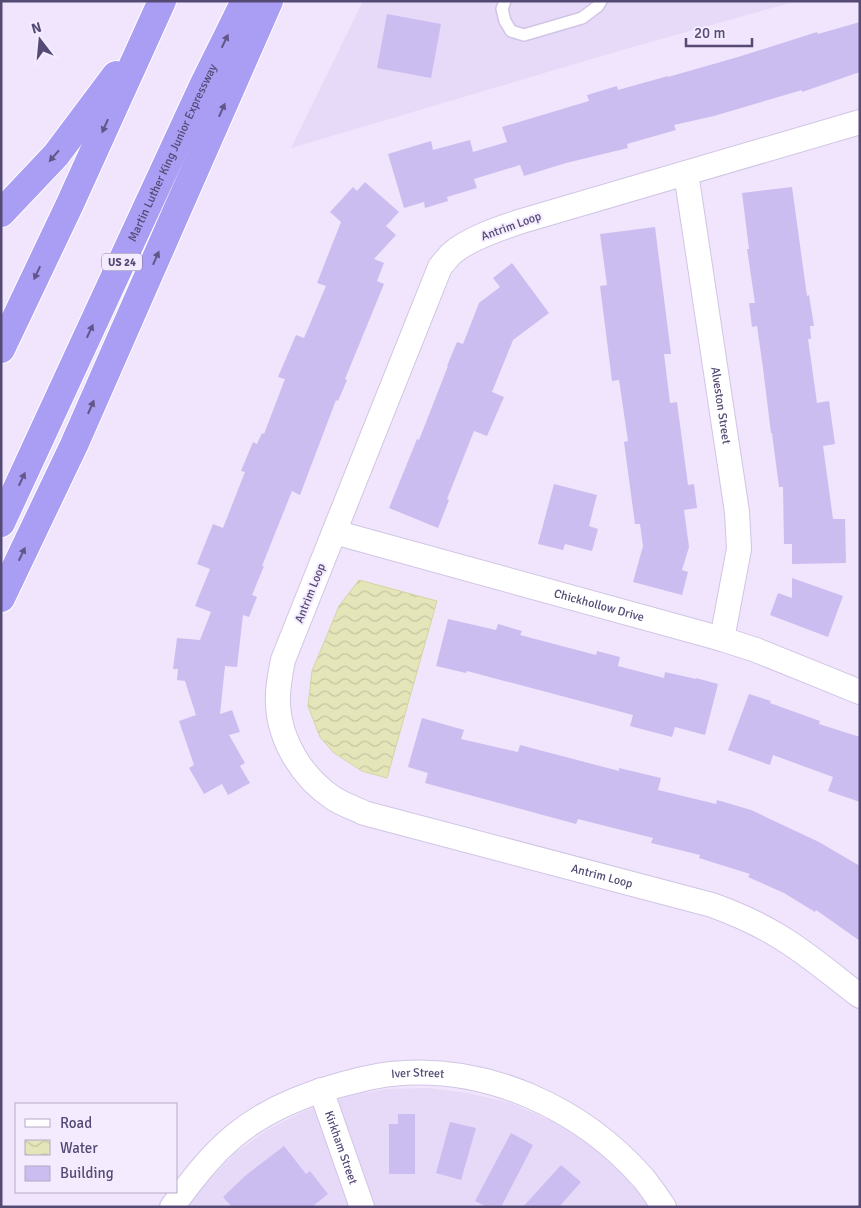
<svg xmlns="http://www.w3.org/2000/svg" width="861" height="1208" font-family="Signika,sans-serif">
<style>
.residential{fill:#e7d9f8}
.water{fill:url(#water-waves);stroke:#d4d6a0}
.building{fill:#cbbdf0}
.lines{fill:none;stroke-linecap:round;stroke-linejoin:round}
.lane-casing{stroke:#d1c5e5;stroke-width:14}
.street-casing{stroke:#d1c5e5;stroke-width:26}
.highway-casing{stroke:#fff;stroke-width:30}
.lane{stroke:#fff;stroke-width:11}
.street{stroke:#fff;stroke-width:24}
.highway{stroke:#a99df4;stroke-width:28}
.oneway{fill:#615687}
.labels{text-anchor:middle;stroke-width:4;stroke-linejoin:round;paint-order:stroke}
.shield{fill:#f4ebff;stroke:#847a9e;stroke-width:1}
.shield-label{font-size:11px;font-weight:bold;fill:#544a74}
.street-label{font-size:12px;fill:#544a74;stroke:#f4ebff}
</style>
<defs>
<pattern id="water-waves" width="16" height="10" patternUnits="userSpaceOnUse" patternTransform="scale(1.25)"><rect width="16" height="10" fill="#e4e5b9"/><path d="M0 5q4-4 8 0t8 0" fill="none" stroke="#c6c6a2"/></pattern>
</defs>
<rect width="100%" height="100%" fill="#f0e5fc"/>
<g class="residential">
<path d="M363,1h434l-168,47 -338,100z"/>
<path d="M428,1088l40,5 43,10 47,21 37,24 32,30 22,29h-462l15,-20 33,-34 32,-23 35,-18 49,-17 37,-6z"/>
</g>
<path class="water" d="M359,580l78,21 -50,177 -25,-7 -28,-18 -14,-16 -12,-31 4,-35 13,-31 14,-34z"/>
<g class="building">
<path d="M387,14l54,10 -10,54 -54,-10z"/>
<path d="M860,22v50l-58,20v-2l-88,26 -40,9 2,5 -49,14 1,4 -62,15 -42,13 -4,-11 -46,14 3,9 -30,9 1,4 -23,7 -1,-6 -20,6 -16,-54 43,-13 2,9 37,-10 3,12 34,-10 -5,-15 87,-26 -2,-6 30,-9 1,4 50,-14v1l70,-20 57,-18 22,-7 1,2z"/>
<path d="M365,182l34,30 -13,14 10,9 -22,24 10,4 -7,18 7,3 -39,95 2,1 -9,21 -2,-1 -36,95 -8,-4 -30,75h2l-12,29 5,2 -8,20 -6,-2 -6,52 -12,-1 -5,48 12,-4 8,22 -11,3 16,28 -5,3 10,17 -22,12 -6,-11 -18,10 -15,-26 5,-3 -15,-44 17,-6 -11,-34 -8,-1 1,-11h-5l4,-31 23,2 11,-28 -16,-6 15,-37 -13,-5 16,-40 10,4 22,-56 -4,-1 12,-29 4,2 5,-11 2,1 21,-55 -7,-2 18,-42 8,3 22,-52 -9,-3 24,-61 -11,-10 23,-25 4,4z"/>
<path d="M792,187l15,109 2,-1 5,31h-4l1,13h-3l9,64 12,-2 6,43 -12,2 10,73h12l1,44 -54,1v-20h-8l-1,-57h-4l-7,-54h-1l-8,-65 -6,-42 -5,1 -3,-24h6l-8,-54h2l-7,-56z"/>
<path d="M655,227l16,127h-7l6,49 7,-1 11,83 6,-1 3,24 -13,2 5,37 -7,23 6,2 -6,23 -49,-13 10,-36 -3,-22h-5l-11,-82 4,-1 -9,-61 -7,1 -12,-95 7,-1 -7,-51z"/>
<path d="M512,263l37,50 -36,27 -21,52 12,5 -17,39 -13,-5 -27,68 2,1 -11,28 -49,-20 28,-69 2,1 29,-74h-1l10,-24 6,2 16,-41 21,-16 -7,-9z"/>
<path d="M554,484l43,11 -8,31 9,3 -6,22 -27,-7 -2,6 -25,-6z"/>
<path d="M792,578l51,18 -15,41 -58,-22 8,-22 14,5z"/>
<path d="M448,619l48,11 2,-6 24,7 -2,4 76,20 1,-4 23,6 -2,9 46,12 1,-6 31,7v-1l22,6 -13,51 -30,-8 -3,10 -42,-11 3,-11 -166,-44 -1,2 -30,-7z"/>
<path d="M749,694l22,7 -1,2 50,18 -1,3 41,13v65l-32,-11 5,-14 -60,-22 -3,10 -42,-15z"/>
<path d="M422,718l42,12 -3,9 57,13 2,-7 99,26v-3l42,10 -3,12 58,14 1,-4 34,10 68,32 41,24v75l-44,-31 -1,2 -31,-19 -36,-16 2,-3 -51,-16 1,-3 -49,-12 2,-5 -75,-19 -2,5 -151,-41 3,-10 -20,-6z"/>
<path d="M398,1114h17v60h-26v-50h9z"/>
<path d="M450,1122l26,6 -15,52 -25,-7z"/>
<path d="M511,1133l22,12 -32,62h-14l-12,-6z"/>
<path d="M284,1146l22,28 4,-3 18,23 -16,13h-80l-9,-10 22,-21z"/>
<path d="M561,1165l20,17 -22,25h-36z"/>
</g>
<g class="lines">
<g class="lane-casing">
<path id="lane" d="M505,1l-3,8 3,12 6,10 13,4 58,-17 16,-12 3,-5"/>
</g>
<g class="street-casing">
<g id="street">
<path id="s1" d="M860,122l-338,99c-22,7 -55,18 -72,34 -3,4 -7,8 -10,12l-157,393c-3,15 -6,30 -5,45 2,37 25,73 55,93 9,6 21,10 31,15l348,92c22,8 43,17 63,29 30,17 57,41 85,62"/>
<path id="s2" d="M686,173l51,339 2,37 -17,90"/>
<path id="s3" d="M334,532l388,107 34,11 104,42"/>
<path id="s4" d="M321,1090l41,117"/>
<path id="s5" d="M172,1207c19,-26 38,-51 62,-71 29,-24 66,-40 102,-50 18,-5 36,-10 55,-12 96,-10 191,34 253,105 7,9 14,19 20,28"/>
</g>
</g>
<g class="highway-casing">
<g id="highway">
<path d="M1,213l55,-58 60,-80"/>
<path d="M1,349l68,-143 93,-205"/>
<path id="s6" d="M1,523l201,-435 43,-87"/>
<path d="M1,598l73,-153 195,-444"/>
</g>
</g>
<use href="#lane" class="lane"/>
<use href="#street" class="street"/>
<use href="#highway" class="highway"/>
</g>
<defs><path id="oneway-solid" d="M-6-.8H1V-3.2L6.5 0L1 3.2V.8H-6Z" transform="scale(1.25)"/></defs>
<g class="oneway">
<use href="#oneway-solid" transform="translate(225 41) rotate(-64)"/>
<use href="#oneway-solid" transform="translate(222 110) rotate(-66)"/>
<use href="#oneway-solid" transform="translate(105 126) rotate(114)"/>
<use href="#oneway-solid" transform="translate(54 156) rotate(131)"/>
<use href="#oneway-solid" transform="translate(156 258) rotate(-66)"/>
<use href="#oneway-solid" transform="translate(37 273) rotate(115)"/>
<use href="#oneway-solid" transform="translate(90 331) rotate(-65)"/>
<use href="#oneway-solid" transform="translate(91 407) rotate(-66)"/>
<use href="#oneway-solid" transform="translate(22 479) rotate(-65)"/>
<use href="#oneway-solid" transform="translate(22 554) rotate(-65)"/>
</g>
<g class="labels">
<rect class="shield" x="102" y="253.5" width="40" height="17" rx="4"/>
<g class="shield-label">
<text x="122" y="266">US 24</text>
</g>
<g class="street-label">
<text dy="4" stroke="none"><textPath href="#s6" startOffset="408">Martin Luther King Junior Expressway</textPath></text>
<text transform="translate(511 226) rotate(-20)" y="4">Antrim Loop</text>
<text dy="4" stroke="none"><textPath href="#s2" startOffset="235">Alveston Street</textPath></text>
<text transform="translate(310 593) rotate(-68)" y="4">Antrim Loop</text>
<text dy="4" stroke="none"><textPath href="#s3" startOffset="275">Chickhollow Drive</textPath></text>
<text dy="4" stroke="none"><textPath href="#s1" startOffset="1309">Antrim Loop</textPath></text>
<text dy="4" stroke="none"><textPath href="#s5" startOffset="292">Iver Street</textPath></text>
<text dy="4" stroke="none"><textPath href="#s4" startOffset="61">Kirkham Street</textPath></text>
</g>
</g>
<rect width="861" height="1208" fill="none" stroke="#544a74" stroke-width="5"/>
<rect x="15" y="1103" width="162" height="90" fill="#f4ebff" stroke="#b4abc7"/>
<rect x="25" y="1119" width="25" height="8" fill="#ffffff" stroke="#b4abc7"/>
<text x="60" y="1128" font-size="15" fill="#544a74">Road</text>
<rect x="25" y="1140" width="25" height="15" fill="url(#water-waves)" stroke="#b4abc7"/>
<text x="60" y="1153" font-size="15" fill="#544a74">Water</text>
<rect x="25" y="1166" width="25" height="15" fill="#cbbdf0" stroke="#b4abc7"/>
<text x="60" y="1178" font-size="15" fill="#544a74">Building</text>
<g transform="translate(40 40) rotate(344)" stroke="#f4ebff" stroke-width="4" paint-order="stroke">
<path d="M0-4L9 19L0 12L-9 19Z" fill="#544a74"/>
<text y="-8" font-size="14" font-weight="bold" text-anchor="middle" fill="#544a74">N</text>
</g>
<path d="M686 38v8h66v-8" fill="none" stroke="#544a74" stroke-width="2.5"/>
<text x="694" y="38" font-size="15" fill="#544a74" stroke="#f4ebff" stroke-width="4" paint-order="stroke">20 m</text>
</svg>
